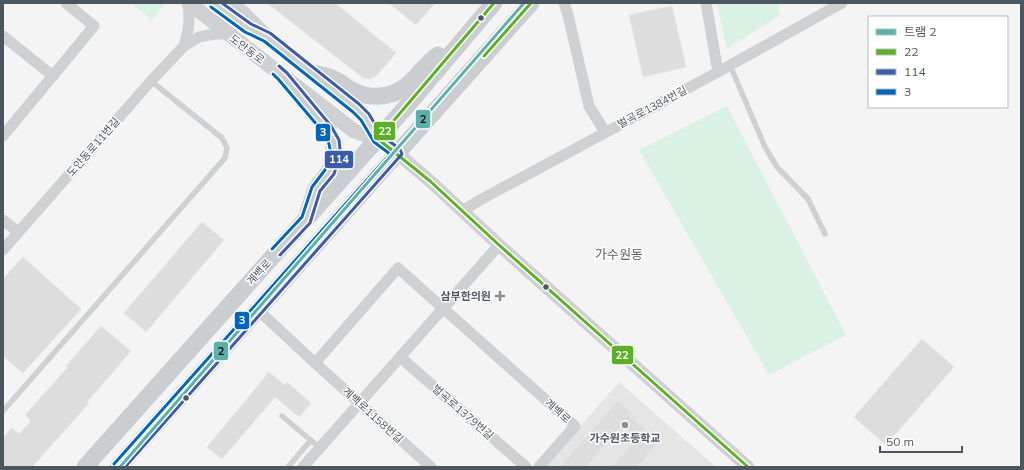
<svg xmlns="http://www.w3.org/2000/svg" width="1024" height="470" font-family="Mulish,'Noto Sans KR',sans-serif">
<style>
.education{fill:#e6e5e6}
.green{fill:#d9f2e3}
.building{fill:#ddddde;stroke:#e5e6e7}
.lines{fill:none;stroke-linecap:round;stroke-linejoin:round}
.service{stroke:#ced0d2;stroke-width:5.5}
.minor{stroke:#ced0d2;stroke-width:11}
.tertiary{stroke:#ced0d2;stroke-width:13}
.secondary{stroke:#ced0d4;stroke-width:15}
.primary{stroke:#caced1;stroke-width:17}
.bus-1-casing{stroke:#fff;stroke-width:6}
.bus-2-casing{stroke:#fff;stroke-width:6}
.bus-3-casing{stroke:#fff;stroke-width:6}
.bus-1{stroke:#5bb025;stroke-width:3}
.bus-2{stroke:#3d5bab;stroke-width:3}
.bus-3{stroke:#0065bd;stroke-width:3}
.tram-1-casing{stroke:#fff;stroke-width:6}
.tram-1{stroke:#5cb0ac;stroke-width:3}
.bus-dot{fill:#4a5661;stroke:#fff;stroke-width:1.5}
.poi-dot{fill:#868d94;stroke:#fff;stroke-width:1.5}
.labels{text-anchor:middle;stroke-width:3;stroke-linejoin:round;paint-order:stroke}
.street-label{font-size:11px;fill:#4a5661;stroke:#fff}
.poi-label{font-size:11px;font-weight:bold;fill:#4a5661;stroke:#fff;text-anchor:end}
.quarter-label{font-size:13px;fill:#5f6368;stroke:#fff}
.line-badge{stroke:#fff;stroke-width:1.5}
.badge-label{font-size:11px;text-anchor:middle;font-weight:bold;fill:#fff}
.pale-badge-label{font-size:11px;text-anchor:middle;font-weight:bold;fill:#111}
</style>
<rect width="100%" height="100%" fill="#f4f4f4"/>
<path class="education" d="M619,382l97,85h-171z"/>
<g class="green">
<path d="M131,3h34l-13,17z"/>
<path d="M717,3h61l2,12 -53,34z"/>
<path d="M727,106l119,229 -77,40 -130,-225z"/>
</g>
<g class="building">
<path d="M267,3h68l61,50 -20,23 -7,3 -7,-2z"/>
<path d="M389,3h46l-19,22z"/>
<path d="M672,6l14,61 -43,10 -14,-62z"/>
<path d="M202,222l22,18 -78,92 -22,-19z"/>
<path d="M23,257l58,52 -58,64 -20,-17v-77z"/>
<path d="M101,326l30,25 -44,51 2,1 -57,64h-29v-29l9,-10 7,6 12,-13 -6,-6 43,-48 -2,-1z"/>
<path d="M922,339l32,28 -68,78 -32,-28z"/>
<path d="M269,372l16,13 2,-3 24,21 -12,14 -24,-20 -53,62 -15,-12z"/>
<path d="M618,400l15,14 -3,2 29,25 -22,26h-25l25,-29 -15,-13 -36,42h-26z"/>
</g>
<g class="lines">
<g class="service">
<path d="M214,3l35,25"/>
<path d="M730,65l35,82 12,20 31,32 17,35"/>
<path d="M3,411l222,-253 2,-10 -5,-10 -71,-57"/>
<path d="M282,416l38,32"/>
<path d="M288,467l23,-27"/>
</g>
<g class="minor">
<path d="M564,3l4,12 21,91 16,26"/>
<path d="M706,3l12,69"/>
<path d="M3,36l50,40"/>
<path d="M184,46c5,-17 6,-25 4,-43"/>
<path d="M3,136l91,-110 -28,-23"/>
<path d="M462,211l18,-11 238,-128 124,-69"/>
<path d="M3,220l15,12"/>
<path d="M3,250l148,-169 33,-35 15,-9 16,-3h14"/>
<path d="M258,310l57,53 116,104"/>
<path d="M400,357l126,110"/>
<path d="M315,363l83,-95 177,158 -36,41"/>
<path d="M303,467l196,-222"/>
</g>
<path class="tertiary" d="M397,153l33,28 69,64 249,222"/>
<g class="secondary">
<path d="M189,3l165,128 24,8 19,14"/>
<path d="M230,3l14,11 23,23 89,71 9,9 13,22"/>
</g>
<g class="primary">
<path d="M313,73c7,2 15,2 21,6 6,2 10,7 16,10 17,10 38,10 55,-2 12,-9 20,-23 33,-32"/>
<path d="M283,76l44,53 7,13v16l-5,14 -13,17 -8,23"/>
<path d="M85,467l321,-360 88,-104"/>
<path d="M118,467l413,-464"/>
</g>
<g class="bus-1-casing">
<g id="bus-1">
<path d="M494,3l-116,136 52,42 69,64 249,222"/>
<path d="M484,56l47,-53"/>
</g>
</g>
<g class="bus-2-casing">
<g id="bus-2">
<path d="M279,66l8,7 44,53 8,14 1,9 -1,10 -5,15 -14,17 -10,32 -30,32"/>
<path d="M125,467l277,-313 -2,-5 -18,-13 -13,-22 -10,-10 -89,-71 -19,-9 -29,-21"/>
</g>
</g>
<g class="bus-3-casing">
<g id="bus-3">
<path d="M272,249l30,-32 10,-30 13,-17 4,-13 1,-8 -1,-5 -6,-12 -44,-52 -6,-6"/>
<path d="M114,464l276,-310 -16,-12 -13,-22 -8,-8 -89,-71 -19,-9 -34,-25"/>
</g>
</g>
<use href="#bus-1" class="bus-1"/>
<use href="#bus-2" class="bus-2"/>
<use href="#bus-3" class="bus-3"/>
<g class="tram-1-casing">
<path id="tram-1" d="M120,467l404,-464"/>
</g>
<use href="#tram-1" class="tram-1"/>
</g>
<g class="bus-dot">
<circle cx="481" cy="18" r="3.5"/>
<circle cx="546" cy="287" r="3.5"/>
<circle cx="186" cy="398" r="3.5"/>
</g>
<g class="poi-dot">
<path d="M498 290h4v4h4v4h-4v4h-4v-4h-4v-4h4z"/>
<circle cx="625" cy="425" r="4"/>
</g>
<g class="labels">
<g class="street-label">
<text transform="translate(247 49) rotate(37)" y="4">도안동로</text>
<text transform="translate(652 107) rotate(-28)" y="4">벌곡로1384번길</text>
<text transform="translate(93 147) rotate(-49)" y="4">도안동로11번길</text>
<text transform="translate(259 272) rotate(-48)" y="4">계백로</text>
<text transform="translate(558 411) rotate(42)" y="4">계백로</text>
<text transform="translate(463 412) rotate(41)" y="4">벌곡로1379번길</text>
<text transform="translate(373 415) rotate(42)" y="4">계백로1158번길</text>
</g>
<g class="poi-label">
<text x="491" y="300">삼부한의원</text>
<text x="625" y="442" text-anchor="middle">가수원초등학교</text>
</g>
<g class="quarter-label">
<text x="619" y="259">가수원동</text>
</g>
</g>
<g class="line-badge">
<rect x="415" y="109" width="16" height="20" rx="4" fill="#5cb0ac"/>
<rect x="373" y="121" width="23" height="20" rx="4" fill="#5bb025"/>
<rect x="315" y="123" width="16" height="19" rx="4" fill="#0065bd"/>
<rect x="324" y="150" width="30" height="19" rx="4" fill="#3d5bab"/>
<rect x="234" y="311" width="16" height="19" rx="4" fill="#0065bd"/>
<rect x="213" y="341" width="16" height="20" rx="4" fill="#5cb0ac"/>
<rect x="611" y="345" width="23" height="20" rx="4" fill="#5bb025"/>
</g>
<g class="badge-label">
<text x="385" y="135">22</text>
<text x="323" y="136">3</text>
<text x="339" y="163">114</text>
<text x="242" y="324">3</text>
<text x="622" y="359">22</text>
</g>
<g class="pale-badge-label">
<text x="423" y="123">2</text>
<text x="221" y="355">2</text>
</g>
<rect width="1024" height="470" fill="none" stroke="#4a5661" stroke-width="8"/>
<rect x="868" y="16" width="140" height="92" fill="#ffffff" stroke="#b7bbc0"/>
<rect x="876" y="29" width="20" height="6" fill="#5cb0ac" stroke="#b7bbc0"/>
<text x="904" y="36" font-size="12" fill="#4a5661">트램 2</text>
<rect x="876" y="49" width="20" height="6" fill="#5bb025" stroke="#b7bbc0"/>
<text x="904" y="56" font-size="12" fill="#4a5661">22</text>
<rect x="876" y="69" width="20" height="6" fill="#3d5bab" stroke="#b7bbc0"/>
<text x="904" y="76" font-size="12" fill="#4a5661">114</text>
<rect x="876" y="89" width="20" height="6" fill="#0065bd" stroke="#b7bbc0"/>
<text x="904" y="96" font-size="12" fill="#4a5661">3</text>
<path d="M880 446v6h82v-6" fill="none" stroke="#4a5661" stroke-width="2"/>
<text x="886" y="446" font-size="12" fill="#4a5661" stroke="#ffffff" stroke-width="3" paint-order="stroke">50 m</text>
</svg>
